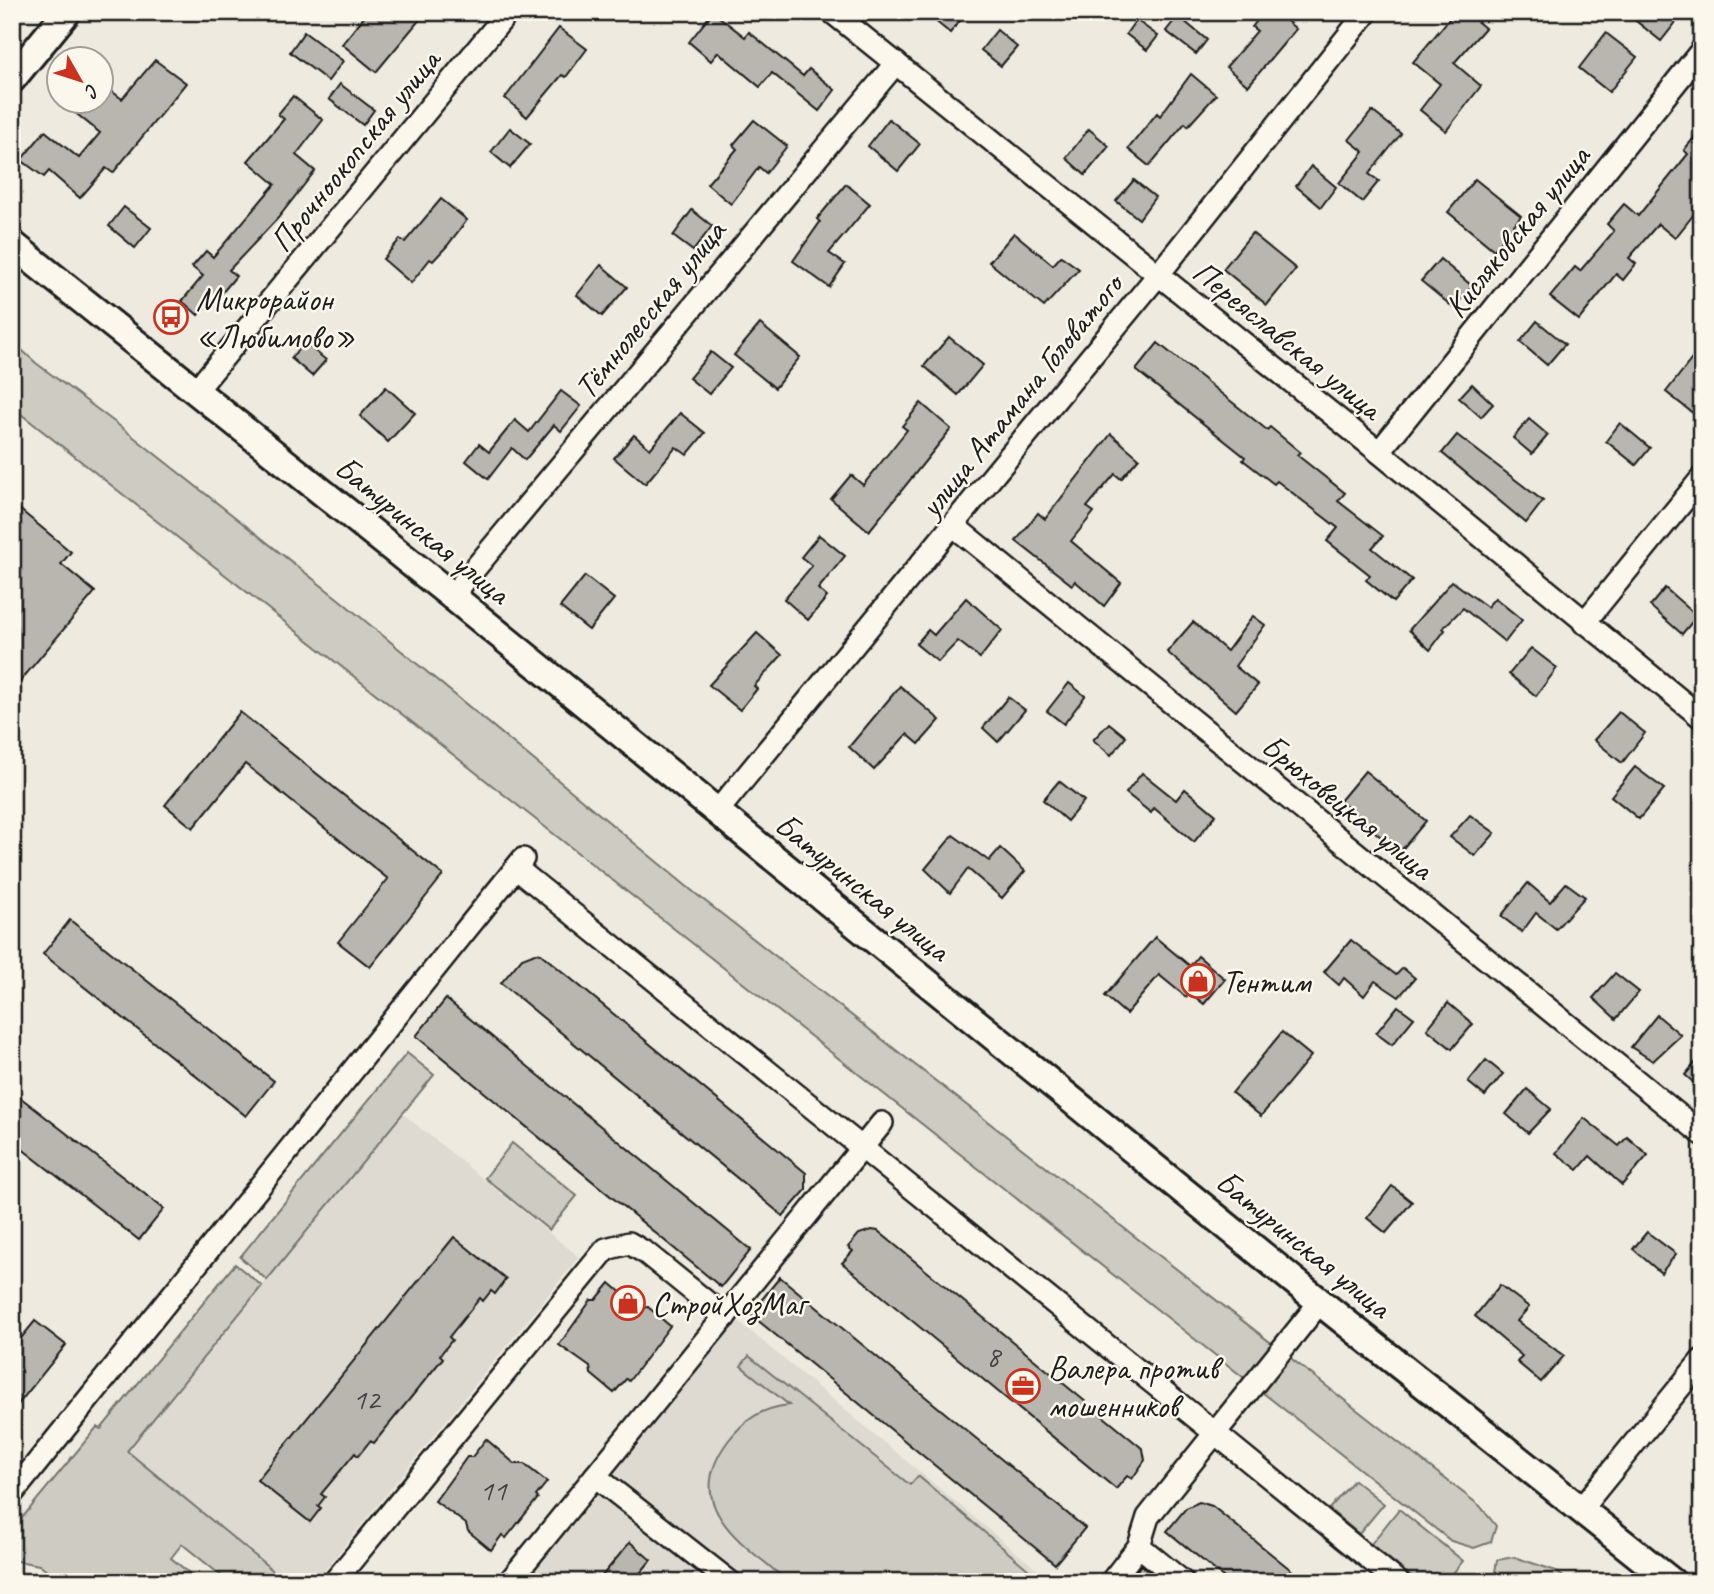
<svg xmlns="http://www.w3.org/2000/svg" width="1714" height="1594" font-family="Caveat,sans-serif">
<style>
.built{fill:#dedad1}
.green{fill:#ceccc2;stroke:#75746f;stroke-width:2}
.building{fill:#b9b6af;stroke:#1c1c1c;stroke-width:2}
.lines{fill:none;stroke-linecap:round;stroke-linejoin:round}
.minor-casing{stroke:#1c1c1c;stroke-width:26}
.tertiary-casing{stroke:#1c1c1c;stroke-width:32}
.minor{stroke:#fbf7ec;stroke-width:21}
.tertiary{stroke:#fbf7ec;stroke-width:26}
.labels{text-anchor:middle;stroke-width:5;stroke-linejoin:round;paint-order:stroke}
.number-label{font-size:30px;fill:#434241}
.street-label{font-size:33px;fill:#1c1c1c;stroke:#fbf7ec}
.poi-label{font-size:33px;fill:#1c1c1c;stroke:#fbf7ec;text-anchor:start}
</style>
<rect width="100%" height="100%" fill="#eeeadf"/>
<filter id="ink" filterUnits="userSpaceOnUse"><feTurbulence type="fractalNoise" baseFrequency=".0143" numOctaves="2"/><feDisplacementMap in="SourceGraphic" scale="14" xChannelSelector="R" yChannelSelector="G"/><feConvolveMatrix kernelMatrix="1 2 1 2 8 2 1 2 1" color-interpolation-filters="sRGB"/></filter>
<g filter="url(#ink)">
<g class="built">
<path d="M402,1113l177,144 -264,325h-28l-160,-131z"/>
<path d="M738,1321l314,261h-526z"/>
</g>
<g class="green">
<path d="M12,341l24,22 85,64 220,174 355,293 784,612 16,20 -5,16 -17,6 -23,-7 -1439,-1134z"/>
<path d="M407,1053l27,22 -167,205 -27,-23z"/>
<path d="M512,1143l65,53 -28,34 -64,-52z"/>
<path d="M235,1264l27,22 -135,165 160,131h-58l-47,-38 -11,14 29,24h-138l-23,-17 -27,-5v-30l85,-103 4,2z"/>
<path d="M749,1356l161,129 8,-9 111,94 -10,12h-15l-9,-8v8c-27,0 -195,5 -207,-2 -11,-6 -20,-16 -30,-23 -40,-32 -67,-66 -30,-116 17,-22 34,-33 61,-36l-48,-39z"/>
<path d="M1354,1480l30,24 -25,30 -30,-25z"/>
<path d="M1399,1509l64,52 -17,21h-28l-47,-38z"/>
<path d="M1514,1557l42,14 13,11h-62l-12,-10 2,-12z"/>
</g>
<g class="building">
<path d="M368,12h58l-50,60 -34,-28z"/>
<path d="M713,12l32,25 4,-5 54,44 6,-7 26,21 -16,21 -47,-38 -12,14 -42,-35 -7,9 -22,-19z"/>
<path d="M941,12h26l-17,21 -16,-13z"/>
<path d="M1264,12h13l19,17 -48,57 -22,-19 31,-36 -5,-4z"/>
<path d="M1455,12h11l19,16 -31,35 27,23 -35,45 -26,-21 20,-26 -27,-22z"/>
<path d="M1643,12h41l-23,29 -25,-20z"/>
<path d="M1178,16l29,24 -11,14 -30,-23z"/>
<path d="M1136,20l22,16 -11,14 -21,-16z"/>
<path d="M559,28l28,21 -21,28 -4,-2 -35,42 -22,-19z"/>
<path d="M997,30l20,17 -16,19 -20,-16z"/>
<path d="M304,32l39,29 -15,20 -38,-29z"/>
<path d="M1606,33l31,24 -28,35 -30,-24z"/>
<path d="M155,60l31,23 -73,90 -7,-5 -26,30 -31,-27 -5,6 -23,-17 24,-29 34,27 21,-25 -38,-31h40v-18l20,15z"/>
<path d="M1191,74l25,21 -28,31 -3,-3 -36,43 -21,-17 29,-36 3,3z"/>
<path d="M340,84l34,26 -11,15 -34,-26z"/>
<path d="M293,96l30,24 -27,35 19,16 -37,47 -49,52 7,6 -14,17 -3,-3 -21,25 -16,-14 21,-25 -11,-9 14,-16 7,6 62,-73 -27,-23 36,-42 -6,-5z"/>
<path d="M1372,111l29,23 -32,40 10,7 -17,21 -23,-19 25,-31 -15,-12z"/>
<path d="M889,119l31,25 -22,27 -30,-25z"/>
<path d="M754,120l33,26 -21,27 -7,-6 -28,37 -24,-20 30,-35 -4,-4z"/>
<path d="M510,128l20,16 -20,24 -19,-16z"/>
<path d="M1702,128v76l-27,34 -17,-14 -29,34 7,6 -13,16 -7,-6 -37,46 -29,-23 25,-30 5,4 34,-40 -7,-7 17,-20 14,12 50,-62 -4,-4z"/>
<path d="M1089,129l20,17 -24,29 -19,-17z"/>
<path d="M1311,166l25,21 -15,20 -25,-21z"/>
<path d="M1475,179l46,37 -27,34 -46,-38z"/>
<path d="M1134,180l21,17 -16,22 -23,-18z"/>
<path d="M846,184l24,20 -41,49 16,11 -16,23 -36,-26 27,-39 -3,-3z"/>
<path d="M441,199l26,21 -20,26 -14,15 -3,-2 -19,24 -28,-24 17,-20 5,3z"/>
<path d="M124,207l27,21 -16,20 -26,-22z"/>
<path d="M692,210l20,16 -19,25 -20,-15z"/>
<path d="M1014,233l39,32 8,-9 18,13 -35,38 -55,-45z"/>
<path d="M1252,233l44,36 -29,36 -44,-36z"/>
<path d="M1440,259l32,27 -18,22 -33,-27z"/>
<path d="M601,265l26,22 -25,29 -25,-21z"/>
<path d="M1537,321l28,23 -18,21 -27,-23z"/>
<path d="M760,324l40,33 -25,31 -41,-33z"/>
<path d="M949,337l34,28 -25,30 -34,-29z"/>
<path d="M304,342l22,18 -14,16 -21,-18z"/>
<path d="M1158,343l109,87 3,-3 30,25 -3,3 48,38 -7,8 45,35 -11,12 40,32 -19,22 -27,-22 4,-5 -43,-34 11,-13 -61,-47 -3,3 -31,-24 2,-3 -109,-87z"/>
<path d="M1702,346v58l-8,10 -28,-22z"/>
<path d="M711,352l20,16 -22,26 -20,-16z"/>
<path d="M1472,384l21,20 -12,13 -22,-19z"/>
<path d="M386,387l29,26 -27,29 -28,-26z"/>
<path d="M561,391l20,15 -20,25 -7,-6 -29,35 -13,-12 -24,31 -22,-18 13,-17 10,8 26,-32 14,12z"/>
<path d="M921,403l30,26 -82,102 -38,-32 20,-24 12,10 44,-55 -5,-4z"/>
<path d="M680,413l25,20 -18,22 -11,-8 -31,37 -31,-26 20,-23 16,14z"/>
<path d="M1529,419l19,16 -16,19 -19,-16z"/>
<path d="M1620,423l30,25 -14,17 -30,-24z"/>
<path d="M1111,434l28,24 -18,21 -6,-5 -28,33 7,5 -23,29 50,42 -17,23 -29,-25 -3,4 -56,-44 22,-28 7,6z"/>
<path d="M1457,435l86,66 -17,22 -84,-70z"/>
<path d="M12,503l59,49 -10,12 34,28 -83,99z"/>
<path d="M819,535l26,21 -27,33 9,8 -19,23 -24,-21 28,-33 -11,-9z"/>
<path d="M585,576l29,23 -25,31 -29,-23z"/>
<path d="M1452,581l35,26 8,-9 27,22 -17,22 -42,-34 -20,20 2,2 -15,20 -21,-20z"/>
<path d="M1665,588l32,28 -15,18 -32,-28z"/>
<path d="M966,598l36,32 -22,28 -22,-17 -20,21 -22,-18 12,-14 6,5z"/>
<path d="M1253,616l12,9 -30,41 23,19 -22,26 -69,-59 26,-30 34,29z"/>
<path d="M757,633l25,22 -28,31 3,3 -17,21 -31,-25z"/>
<path d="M1531,648l26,20 -21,28 -27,-22z"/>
<path d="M1069,683l16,13 -21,28 -17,-13z"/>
<path d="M900,686l40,34 -21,24 -12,-10 -33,36 -25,-23z"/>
<path d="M1008,697l17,13 -27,32 -15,-14z"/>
<path d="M240,712l203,163 -73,92 -32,-25 50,-63 -143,-115 -52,64 -28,-23z"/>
<path d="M1619,712l26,21 -23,30 -28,-23z"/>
<path d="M1109,723l17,14 -15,18 -18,-15z"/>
<path d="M1635,767l29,22 -25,30 -28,-23z"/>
<path d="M1365,771l61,50 -27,32 -59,-52z"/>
<path d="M1142,773l34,27 9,-11 31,26 -22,27 -40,-34 -3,5 -25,-20z"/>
<path d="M1059,781l25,20 -17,20 -24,-21z"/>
<path d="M1470,815l25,18 -20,23 -25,-19z"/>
<path d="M953,835l36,26 11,-13 25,23 -23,27 -34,-29 -18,24 -25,-24z"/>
<path d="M1528,883l22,19 16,-19 19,14 -29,32 -20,-16 -14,19 -21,-16z"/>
<path d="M70,920l204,161 -28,35 -203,-162z"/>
<path d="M1155,937l35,29 8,-10 27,23 -21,25 -14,-11 -4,4 -27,-22 -33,39 -21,-18z"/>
<path d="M1351,940l45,35 7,-7 12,10 -16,19 -24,-16 -11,15 -20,-18 -5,7 -15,-13z"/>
<path d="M535,953l6,1 265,219v17l-23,26 -282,-233 21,-25z"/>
<path d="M1615,973l24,19 -23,27 -23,-21z"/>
<path d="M446,999l305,251 -30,37 -305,-251z"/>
<path d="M1448,1003l25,21 -21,25 -25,-20z"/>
<path d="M1398,1006l16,12 -22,27 -16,-12z"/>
<path d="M1657,1015l24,20 -28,26 -22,-14z"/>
<path d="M1282,1032l29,24 -50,60 -29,-23z"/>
<path d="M1702,1055v35l-17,-15z"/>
<path d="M1486,1060l17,14 -18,22 -17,-14z"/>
<path d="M1527,1089l24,20 -23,24 -22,-19z"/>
<path d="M12,1091l152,118 -25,31 -127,-99z"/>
<path d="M1584,1118l35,28 8,-9 21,18 -26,30 -32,-29 -12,14 -22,-17z"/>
<path d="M1392,1186l20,16 -26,31 -19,-15z"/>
<path d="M872,1230l6,1 265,218 2,11 -13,19 -5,-3 -11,13 -274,-226 11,-12 -5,-4 11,-13z"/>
<path d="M1647,1232l29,22 -15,19 -28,-24z"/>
<path d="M454,1237l52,42 -11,15 -4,-3 -8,10 -3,-3 -31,39 3,3 -12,15 3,3 -69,85 -4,-2 -12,15 -3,-3 -34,41 4,3 -7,9 3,2 -11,14 -53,-42z"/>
<path d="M780,1277l305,251 -30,36 -305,-250z"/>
<path d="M610,1283l29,25 9,-1 22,19 -41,55 -3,-2 -12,14 -23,-19 -1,-7 -31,-22 32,-45h5z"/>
<path d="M1500,1285l29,22 -12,14 47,35 -23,26 -24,-20 5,-6 -47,-40z"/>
<path d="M35,1321l31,24 -54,67v-63z"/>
<path d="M486,1439l29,25h9l23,18 -11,14 2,2 -32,40 -4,-3 -11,15 -23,-19 -2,-7 -31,-23 32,-44h5z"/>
<path d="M1199,1502l13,4 94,76h-77l-62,-51 19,-23z"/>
<path d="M630,1542l21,18 -18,22h-36z"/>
<path d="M1141,1565l21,17h-34z"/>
</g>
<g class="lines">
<g class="minor-casing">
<g id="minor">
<path d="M832,12l547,440 323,266"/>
<path d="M195,392l313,-380"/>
<path d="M1379,452l323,-402"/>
<path d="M954,526l748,608"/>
<path d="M452,596l444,-533"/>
<path d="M1584,623l118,-145"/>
<path d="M716,813l442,-538 209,-263"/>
<path d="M516,868l699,565 105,-131"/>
<path d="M595,1476l135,106"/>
<path d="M12,1494l511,-635"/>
<path d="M1580,1510l122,-150"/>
<path d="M1139,1546l44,36"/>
<path d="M334,1582l272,-333 23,-6 17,10 79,64"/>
<path d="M509,1582l373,-459"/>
<path d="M1111,1582l28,-36 9,-29 67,-84 183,149"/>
</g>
</g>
<g class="tertiary-casing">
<g id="tertiary">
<path d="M12,79l55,-67"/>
<path d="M12,244l440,352 868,706 352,280"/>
</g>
</g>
<use href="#minor" class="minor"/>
<use href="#tertiary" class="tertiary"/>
</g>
</g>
<defs>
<g id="bus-ring" transform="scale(1.75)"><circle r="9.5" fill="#fbf7ec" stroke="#c8321e" stroke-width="1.5"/><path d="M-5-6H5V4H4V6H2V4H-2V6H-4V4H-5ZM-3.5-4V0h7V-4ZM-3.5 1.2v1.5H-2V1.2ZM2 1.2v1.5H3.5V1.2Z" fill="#c8321e"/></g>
<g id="shop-ring" transform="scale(1.75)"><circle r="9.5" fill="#fbf7ec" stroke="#c8321e" stroke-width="1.5"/><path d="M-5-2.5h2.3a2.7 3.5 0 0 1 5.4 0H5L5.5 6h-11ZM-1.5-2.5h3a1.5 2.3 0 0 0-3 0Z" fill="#c8321e"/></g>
<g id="office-ring" transform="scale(1.75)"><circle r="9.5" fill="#fbf7ec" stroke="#c8321e" stroke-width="1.5"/><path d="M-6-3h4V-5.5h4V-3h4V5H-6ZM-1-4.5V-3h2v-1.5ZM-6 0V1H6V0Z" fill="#c8321e"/></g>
</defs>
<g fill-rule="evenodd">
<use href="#bus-ring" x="171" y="317"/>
<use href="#shop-ring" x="1198" y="981"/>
<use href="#shop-ring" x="628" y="1303"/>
<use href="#office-ring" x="1023" y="1386"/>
</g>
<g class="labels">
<g class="number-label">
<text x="993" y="1366">8</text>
<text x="366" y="1409">12</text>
<text x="493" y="1500">11</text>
</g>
<g class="street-label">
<text transform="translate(354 150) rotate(-51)" y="12">Прочноокопская улица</text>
<text transform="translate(1516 231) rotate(-51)" y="12">Кисляковская улица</text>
<text transform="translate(649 309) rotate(-51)" y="12">Тёмнолесская улица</text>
<text transform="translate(1288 339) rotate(39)" y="12">Переяславская улица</text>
<text transform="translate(1020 395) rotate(-51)" y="12">улица Атамана Головатого</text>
<text transform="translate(423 529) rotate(39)" y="12">Батуринская улица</text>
<text transform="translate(1348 806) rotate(39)" y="12">Брюховецкая улица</text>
<text transform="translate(863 886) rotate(39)" y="12">Батуринская улица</text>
<text transform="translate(1304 1243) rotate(39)" y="12">Батуринская улица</text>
</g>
<g class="poi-label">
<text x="196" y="310">Микрорайон<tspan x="196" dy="38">«Любимово»</tspan></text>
<text x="1222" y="993">Тентим</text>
<text x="652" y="1315">СтройХозМаг</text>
<text x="1048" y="1379">Валера против<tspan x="1048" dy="38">мошенников</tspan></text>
</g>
</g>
<rect width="1714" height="1594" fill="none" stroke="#fbf7ec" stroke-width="42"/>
<rect x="21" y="21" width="1672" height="1552" fill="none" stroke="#1c1c1c" stroke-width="2.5" filter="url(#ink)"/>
<g transform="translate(80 80) rotate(129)"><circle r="33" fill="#fbf7ec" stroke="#a29f99" stroke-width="2"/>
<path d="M0-5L12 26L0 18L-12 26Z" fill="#c8321e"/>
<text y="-10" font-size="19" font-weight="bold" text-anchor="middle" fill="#1c1c1c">С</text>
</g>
</svg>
